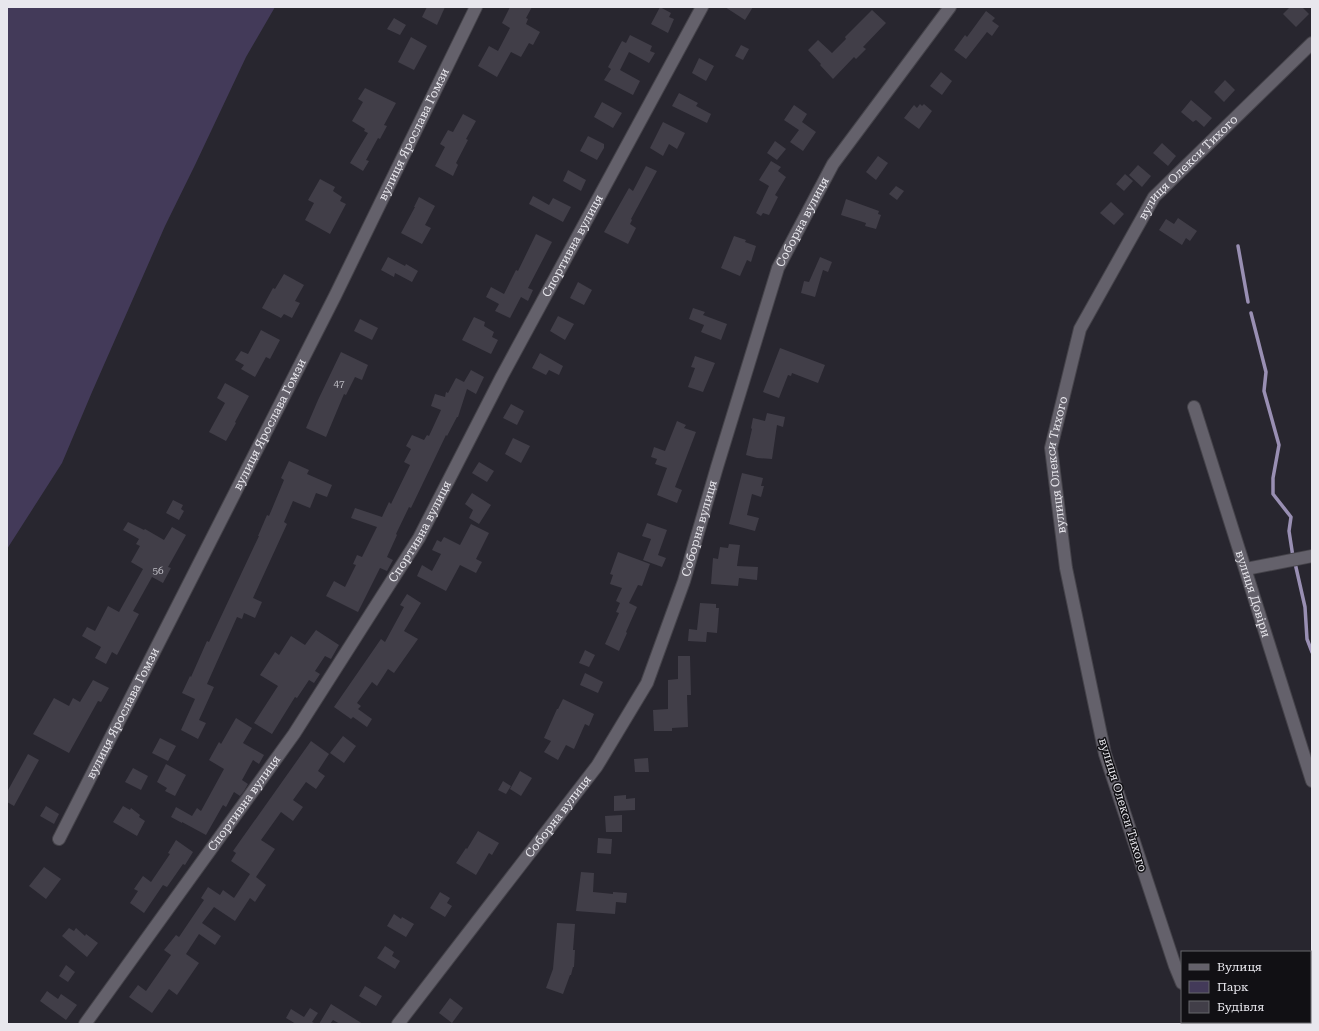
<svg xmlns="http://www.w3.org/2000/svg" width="1319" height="1031" font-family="'Roboto Serif',serif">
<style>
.green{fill:#433a59}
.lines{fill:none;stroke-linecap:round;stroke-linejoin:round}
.stream{stroke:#998fb3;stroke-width:3.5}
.building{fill:#413e48}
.street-casing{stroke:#45434a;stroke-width:14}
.street{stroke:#64616b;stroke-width:12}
.labels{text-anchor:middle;stroke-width:3;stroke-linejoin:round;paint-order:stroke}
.number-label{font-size:10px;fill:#bebdc4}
.street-label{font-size:12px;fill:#e8e7ed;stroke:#111014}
</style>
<rect width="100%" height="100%" fill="#28262f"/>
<path class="green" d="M7,7h268l-29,50 -51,108 -30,61 -73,166 -30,71 -55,86z"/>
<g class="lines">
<g class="stream">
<path d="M1238,246l10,56"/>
<path d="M1251,313l15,59 -2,19 15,54 -6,33v16l18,23 -2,14 4,26"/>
<path d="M1295,563l10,44 2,32 5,13"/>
</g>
</g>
<g class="building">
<path d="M427,7h18l-8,18 -15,-8z"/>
<path d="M510,7h22l-6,11 2,1 -2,5 14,8 -7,13 -4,-2 -8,14 -10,-5 -14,25 -19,-11 11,-20 9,5 12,-23 -8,-5z"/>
<path d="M660,7l11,6 -2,4 5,2 -6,14 -17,-9z"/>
<path d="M725,7h28l-8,13z"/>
<path d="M1290,7h12l7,7 -13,13 -13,-13z"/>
<path d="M872,10l14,13 -23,24 3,2 -10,10 -2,-2 -21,22 -13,-14 1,-1 -13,-14 10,-10 14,13 14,-14 -1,-2z"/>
<path d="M986,11l9,7 -3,3 7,5 -7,10 -5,-4 -21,27 -12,-9 11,-15 2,2z"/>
<path d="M394,18l12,7 -6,10 -13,-6z"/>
<path d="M630,35l22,11 -2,5 5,2 -6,10 -20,-11 -9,18 20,11 -7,14 -29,-15 7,-11 -3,-2 14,-26 4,2z"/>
<path d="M411,37l16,9 -13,24 -16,-8z"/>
<path d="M741,45l8,4 -6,11 -8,-4z"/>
<path d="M699,58l15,8 -8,15 -14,-8z"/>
<path d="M941,72l11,9 -10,14 -12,-9z"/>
<path d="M1225,80l10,10 -11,12 -10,-10z"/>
<path d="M365,88l31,15 -12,22 3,1 -7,13 -2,-1 -12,22 3,1 -6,10 -13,-8 18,-30 -4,-2 1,-2 -13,-8 11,-19 -5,-3z"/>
<path d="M679,93l19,10 -2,3 15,8 -4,9 -35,-17z"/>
<path d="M1191,100l21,18 -8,9 -8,-7 -3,2 -12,-10z"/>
<path d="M602,102l20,11 -9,15 -19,-11z"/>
<path d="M920,104l2,2 2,-2 8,7 -13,18 -15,-11 10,-13 3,3z"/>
<path d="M794,105l13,9 -5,8 14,10 -13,19 -13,-9 9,-12 -15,-10z"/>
<path d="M463,114l13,7 -10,18 2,1 -12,23 2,2 -5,11 -18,-10 10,-19 -5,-3 8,-14 5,2z"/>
<path d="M663,122l22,11 -8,16 -8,-5 -6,12 -13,-8z"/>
<path d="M588,136l16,8v4l-7,12 -17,-9z"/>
<path d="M775,141l11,8 -9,11 -10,-7z"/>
<path d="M1162,143l14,13 -8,10 -15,-13z"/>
<path d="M878,156l10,7 -12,17 -10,-8z"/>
<path d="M771,161l10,6 -3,4 8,6 -11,18 3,2 -9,18 -6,-2 -2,3 -5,-3 13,-27 -10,-6z"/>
<path d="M1138,165l13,11 -9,11 -13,-12z"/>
<path d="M646,166l11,5 -26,48 1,1 -2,4 6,4 -8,16 -24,-12 25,-44 4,3z"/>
<path d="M568,170l18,10 -5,11 -18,-10z"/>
<path d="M1125,174l8,7 -9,10 -8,-7z"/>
<path d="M320,179l15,8 -2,4 9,6 -2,4 6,3 -16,30 -25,-14 9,-17 -6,-3z"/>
<path d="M896,186l8,5 -7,9 -8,-6z"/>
<path d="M533,196l16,9 4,-7 18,9 -8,15 -34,-18z"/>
<path d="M419,197l16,9 -10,19 6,3 -9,16 -21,-11 14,-26h-1z"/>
<path d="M846,199l33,12 -1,3 3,1 -5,14 -11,-3 1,-3 -25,-8z"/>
<path d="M1111,202l13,12 -10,11 -14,-12z"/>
<path d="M1178,218l19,13 -7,10 -4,-3 -4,7 -23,-15 7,-11 8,5z"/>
<path d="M536,234l16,8 -24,46 5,2 -5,11 -7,-4 -11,21 -15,-7 4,-7 -13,-7 5,-10 13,7 12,-24 2,1z"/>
<path d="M734,236l12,4 -1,2 11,4 -5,16 -4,-2 -7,16 -19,-8z"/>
<path d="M388,257l17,9 1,-2 12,7 -6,11 -17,-9 -1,4 -13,-7z"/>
<path d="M820,257l12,5 -4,10 -5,-2 -8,27 -14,-4 3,-12 5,1z"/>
<path d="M284,274l20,11 -9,16 5,2 -8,15 -8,-4 -3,4 -19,-10 11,-20 2,1z"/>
<path d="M578,282l14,8 -8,15 -14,-7z"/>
<path d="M693,308l12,4 -2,3 24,9 -6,16 -20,-8 3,-7 -15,-6z"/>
<path d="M558,316l16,8 -9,16 -15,-9z"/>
<path d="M474,317l11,5 -1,4 10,6 -2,5 6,3 -7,14 -29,-14z"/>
<path d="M360,319l18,9 -6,12 -18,-9z"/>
<path d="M261,330l19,10 -10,19 -4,-2 -11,20 -14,-8 3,-4 -9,-5 6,-9 7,3z"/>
<path d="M780,348l45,17 -7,18 -26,-10 -1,3 -3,-1 -9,23 -16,-6z"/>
<path d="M341,352l27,13 -6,15 -7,-3 -9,18 -2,-1 -18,43 -20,-9 12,-28z"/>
<path d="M540,353l23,13 -4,9 -10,-5 -3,5 -14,-7z"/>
<path d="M695,356l20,7 -12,29 -15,-5 7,-19 -4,-1z"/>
<path d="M471,370l13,7 -8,17 -9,-5 -9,28h-1l-10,19 -1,-1 -35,73 -2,-1 -13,27 1,1 -10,22 6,3 -6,11 -7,-3 -22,44 -32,-16 8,-15 11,6 11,-22 -3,-1 4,-9 5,2 15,-30 -26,-9 4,-10 27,9 7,-15 2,2 19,-39 -6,-3 7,-13 -5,-3 6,-11 12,5 3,-5 2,1 12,-26 -10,-4 4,-12 10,3 1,-5 2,1 8,-15 8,4z"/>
<path d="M225,383l24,13 -14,26 1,1 -10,18 -17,-9 16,-29 -8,-5z"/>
<path d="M511,404l13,7 -7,14 -14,-7z"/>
<path d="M767,413l18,4 -2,10 -6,-2 -5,34 -15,-1 -11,-3 6,-26 -1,-1 2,-10 12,3z"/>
<path d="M677,421l9,4 -2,3 12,4 -21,55 7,3 -5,13 -20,-8 10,-27 -12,-4 2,-5 -6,-2 3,-10 11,4z"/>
<path d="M513,438l17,8 -9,17 -16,-9z"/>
<path d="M289,461l20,9 -2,4 25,11 -5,12 -11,-4 -6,15 -17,-7 -9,21 3,2 -34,74 9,4 -7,16 -11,-5 -2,6 -5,-2 -30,67 7,3 -15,33 7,3 -8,16 -17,-9 14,-31 -13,-6 8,-17 1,1 16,-36 2,1 50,-106h-1l9,-21 2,1 15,-36 -3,-2z"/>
<path d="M479,462l15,9 -7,11 -15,-9z"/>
<path d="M742,473l21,5 -2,8h3l-3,11 -9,-3 -5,21 12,3 -4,13 -26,-7z"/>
<path d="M472,493l19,12 -12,19 -10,-6 4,-8 -8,-6z"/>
<path d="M173,500l10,5 -2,4 3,2 -5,9 -13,-7z"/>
<path d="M128,522l16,8 1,-1 19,11 8,-13 14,8 -18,32 3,1 -8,15 -11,-6 -19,34 6,3 -22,41 -5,-3 -6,12 -11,-6 6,-11 -19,-11 5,-9 8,4 13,-25 11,6 24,-43 -12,-7 9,-16 -4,-2 3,-5 -16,-9z"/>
<path d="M647,523l20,7 -9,25 8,3 -4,9 -19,-7 8,-21 -9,-3z"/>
<path d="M471,524l18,9 -13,26 6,3 -6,11 -16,-8 -14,26 -29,-15 5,-11 10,6 9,-17 -9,-4 5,-10 4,2 3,-5 16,8z"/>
<path d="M729,544l11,1 -3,21 21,1 -1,13 -18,-2 -1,8 -27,-2 2,-26 5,1 2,-12 8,1z"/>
<path d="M618,552l32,12 -8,22 -4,-1 -9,18 8,4 -11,25 1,1 -8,18 -14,-7 14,-31 -3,-1 4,-9 -4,-2 6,-13 -12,-4 3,-9 -3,-1z"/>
<path d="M407,594l14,9 -17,28 14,8 -24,34 -6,-4 -11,17 -5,-4 -15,21 4,3 -3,3 14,10 -5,8 -14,-10 -2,2 -17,-12 47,-68 4,3 19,-35 -4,-2z"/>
<path d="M700,603l16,1v4h3l-2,25 -10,-1 -1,10 -18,-1 1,-12 8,1z"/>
<path d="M316,630l23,15 -8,14 -6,-3 -10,15 5,3 -6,9 -5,-3 -12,18 -2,-1 -23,37 -18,-11 24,-37 -18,-11 15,-23 4,3 12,-19 14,9z"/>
<path d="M585,650l10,5 -6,12 -10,-4z"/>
<path d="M678,656h12l1,39h-4l1,32 -16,1v3h-18l-1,-21 15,-1v-29l10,-1z"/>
<path d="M585,673l18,9 -5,11 -18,-8z"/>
<path d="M93,680l16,8 -8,14 -3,-1 -29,52 -36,-19 21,-36 15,8 4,-8 7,4z"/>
<path d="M563,699l31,15 -5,12 -4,-2 -11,25 -8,-4 -8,15 -14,-8 7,-11 -7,-3 13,-29h1z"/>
<path d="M236,718l16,10 -9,15 21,12 -5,9 -6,-4 -11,20 6,4 -4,7 -4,5 -6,-4 -8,15 -3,-2 -17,30 -24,-13v1l-11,-6 5,-10 16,9 5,-8 4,3 23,-42 -15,-9 10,-18 2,2z"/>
<path d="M343,736l13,10 -12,17 -14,-10z"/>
<path d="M160,738l16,8 -8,15 -16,-8z"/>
<path d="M311,741l18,13 -11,17 7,5 -9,13 -10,-7 -13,18 10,7 -10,14 -12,-9 -20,28 14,9 -19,28 10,8 -11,17 -5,-4 -15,23 -21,-14 -12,16 19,13 -6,9 -16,-11 -13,20 13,9 -22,32 -8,-6 -17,24 -23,-16 9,-12 8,6 25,-36 -7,-5 12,-15 3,2 25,-37 -3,-2 7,-11 12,8 3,-5 11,8 16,-24 -19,-13 5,-8 -3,-2z"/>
<path d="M28,754l11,6 -25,46 -7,-4v-10z"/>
<path d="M648,758l1,14h-14l-1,-13z"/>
<path d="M166,764l20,11 -11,21 -10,-5 2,-3 -10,-6z"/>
<path d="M133,768l15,8 -7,14 -16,-8z"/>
<path d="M520,771l12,7 -11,18 -11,-7z"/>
<path d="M503,781l8,5 -5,8 -8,-4z"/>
<path d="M626,795v4l9,-1v12l-21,1v-15z"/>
<path d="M46,806l13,8 -5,10 -14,-8z"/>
<path d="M123,806l7,4 1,-2 9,7 -1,2 6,4 -8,15 -24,-14z"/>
<path d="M622,815v17h-16l-1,-16z"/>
<path d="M478,831l21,12 -7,12 -3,-2 -13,22 -20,-12 10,-15 1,1z"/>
<path d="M598,838l14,1 -1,15 -14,-1z"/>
<path d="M176,840l17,12 -8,13 -2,-1 -16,23 -4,-2 -19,28 -14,-10 8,-12 -4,-2 9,-13 8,6 19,-28 -2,-1z"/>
<path d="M44,867l17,12 -15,20 -17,-13z"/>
<path d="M581,872l13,1 -1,19 20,2v-2l14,1 -1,10 -10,-1 -1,12 -39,-3z"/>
<path d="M440,892l10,6 -3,5 5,3 -7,11 -15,-9z"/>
<path d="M394,914l7,5 1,-2 12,7 -8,13 -19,-11z"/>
<path d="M557,923l18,1 -2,26h2l-1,17h-1l-2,8h-1l-7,19 -17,-6 7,-19z"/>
<path d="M69,928l5,3 2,-3 9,8 1,-2 12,9 -11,14 -25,-21z"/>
<path d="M385,946l9,6 -2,4 8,5 -5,8 -18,-11z"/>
<path d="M66,965l9,7 -7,10 -9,-6z"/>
<path d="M365,986l17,10 -6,10 -17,-10z"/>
<path d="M47,991l11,8 3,-5 16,11 -11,15 -26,-19z"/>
<path d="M450,998l13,10 -11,15 -13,-10z"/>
<path d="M331,1004l32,20h-23l-7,-4 -3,4h-11z"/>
<path d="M310,1008l8,5 -6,9 4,2h-20l-10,-6 5,-9 13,8z"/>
</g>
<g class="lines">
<g class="street-casing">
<g id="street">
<path id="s1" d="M1194,407l118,374"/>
<path d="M1246,569l66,-13"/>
<path id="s2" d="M59,839l276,-543 141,-289"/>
<path id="s3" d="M1182,983l-7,-17 -70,-212 -39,-186 -15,-120 29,-119 74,-132 158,-154"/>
<path d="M1199,1022v2"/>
<path id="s4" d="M85,1024l209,-290 125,-196 83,-162 200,-369"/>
<path id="s5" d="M398,1024l199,-258 50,-83 37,-102 33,-114 61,-199 55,-104 117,-157"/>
</g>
</g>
<use href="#street" class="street"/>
</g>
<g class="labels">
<g class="number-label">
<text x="339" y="387">47</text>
<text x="158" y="574">56</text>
</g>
<g class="street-label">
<text dy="4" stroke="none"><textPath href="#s2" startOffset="789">вулиця Ярослава Гомзи</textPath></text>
<text dy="4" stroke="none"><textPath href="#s3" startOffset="871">вулиця Олекси Тихого</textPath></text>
<text dy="4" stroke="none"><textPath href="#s5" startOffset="910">Соборна вулиця</textPath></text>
<text dy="4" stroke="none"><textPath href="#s4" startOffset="920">Спортивна вулиця</textPath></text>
<text dy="4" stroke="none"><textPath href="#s2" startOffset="465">вулиця Ярослава Гомзи</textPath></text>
<text dy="4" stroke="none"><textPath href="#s3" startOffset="536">вулиця Олекси Тихого</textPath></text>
<text dy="4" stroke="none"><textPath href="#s5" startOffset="586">Соборна вулиця</textPath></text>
<text dy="4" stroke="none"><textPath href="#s4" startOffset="596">Спортивна вулиця</textPath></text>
<text dy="4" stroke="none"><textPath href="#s1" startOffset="196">вулиця Довіри</textPath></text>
<text dy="4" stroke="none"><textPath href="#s2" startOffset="141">вулиця Ярослава Гомзи</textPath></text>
<text dy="4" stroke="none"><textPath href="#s4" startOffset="272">Спортивна вулиця</textPath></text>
<text transform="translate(1123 805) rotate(73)" y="4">вулиця Олекси Тихого</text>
<text dy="4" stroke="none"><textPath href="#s5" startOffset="262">Соборна вулиця</textPath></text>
</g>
</g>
<rect width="1319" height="1031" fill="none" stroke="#e8e7ed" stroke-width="16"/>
<rect x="1181" y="951" width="130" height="72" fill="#111014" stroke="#67666b"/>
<rect x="1189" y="964" width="20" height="6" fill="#64616b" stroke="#67666b"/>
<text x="1217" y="971" font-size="12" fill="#e8e7ed">Вулиця</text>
<rect x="1189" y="981" width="20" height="12" fill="#433a59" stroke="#67666b"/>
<text x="1217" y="991" font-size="12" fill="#e8e7ed">Парк</text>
<rect x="1189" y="1001" width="20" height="12" fill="#413e48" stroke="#67666b"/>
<text x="1217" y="1011" font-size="12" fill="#e8e7ed">Будівля</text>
</svg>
